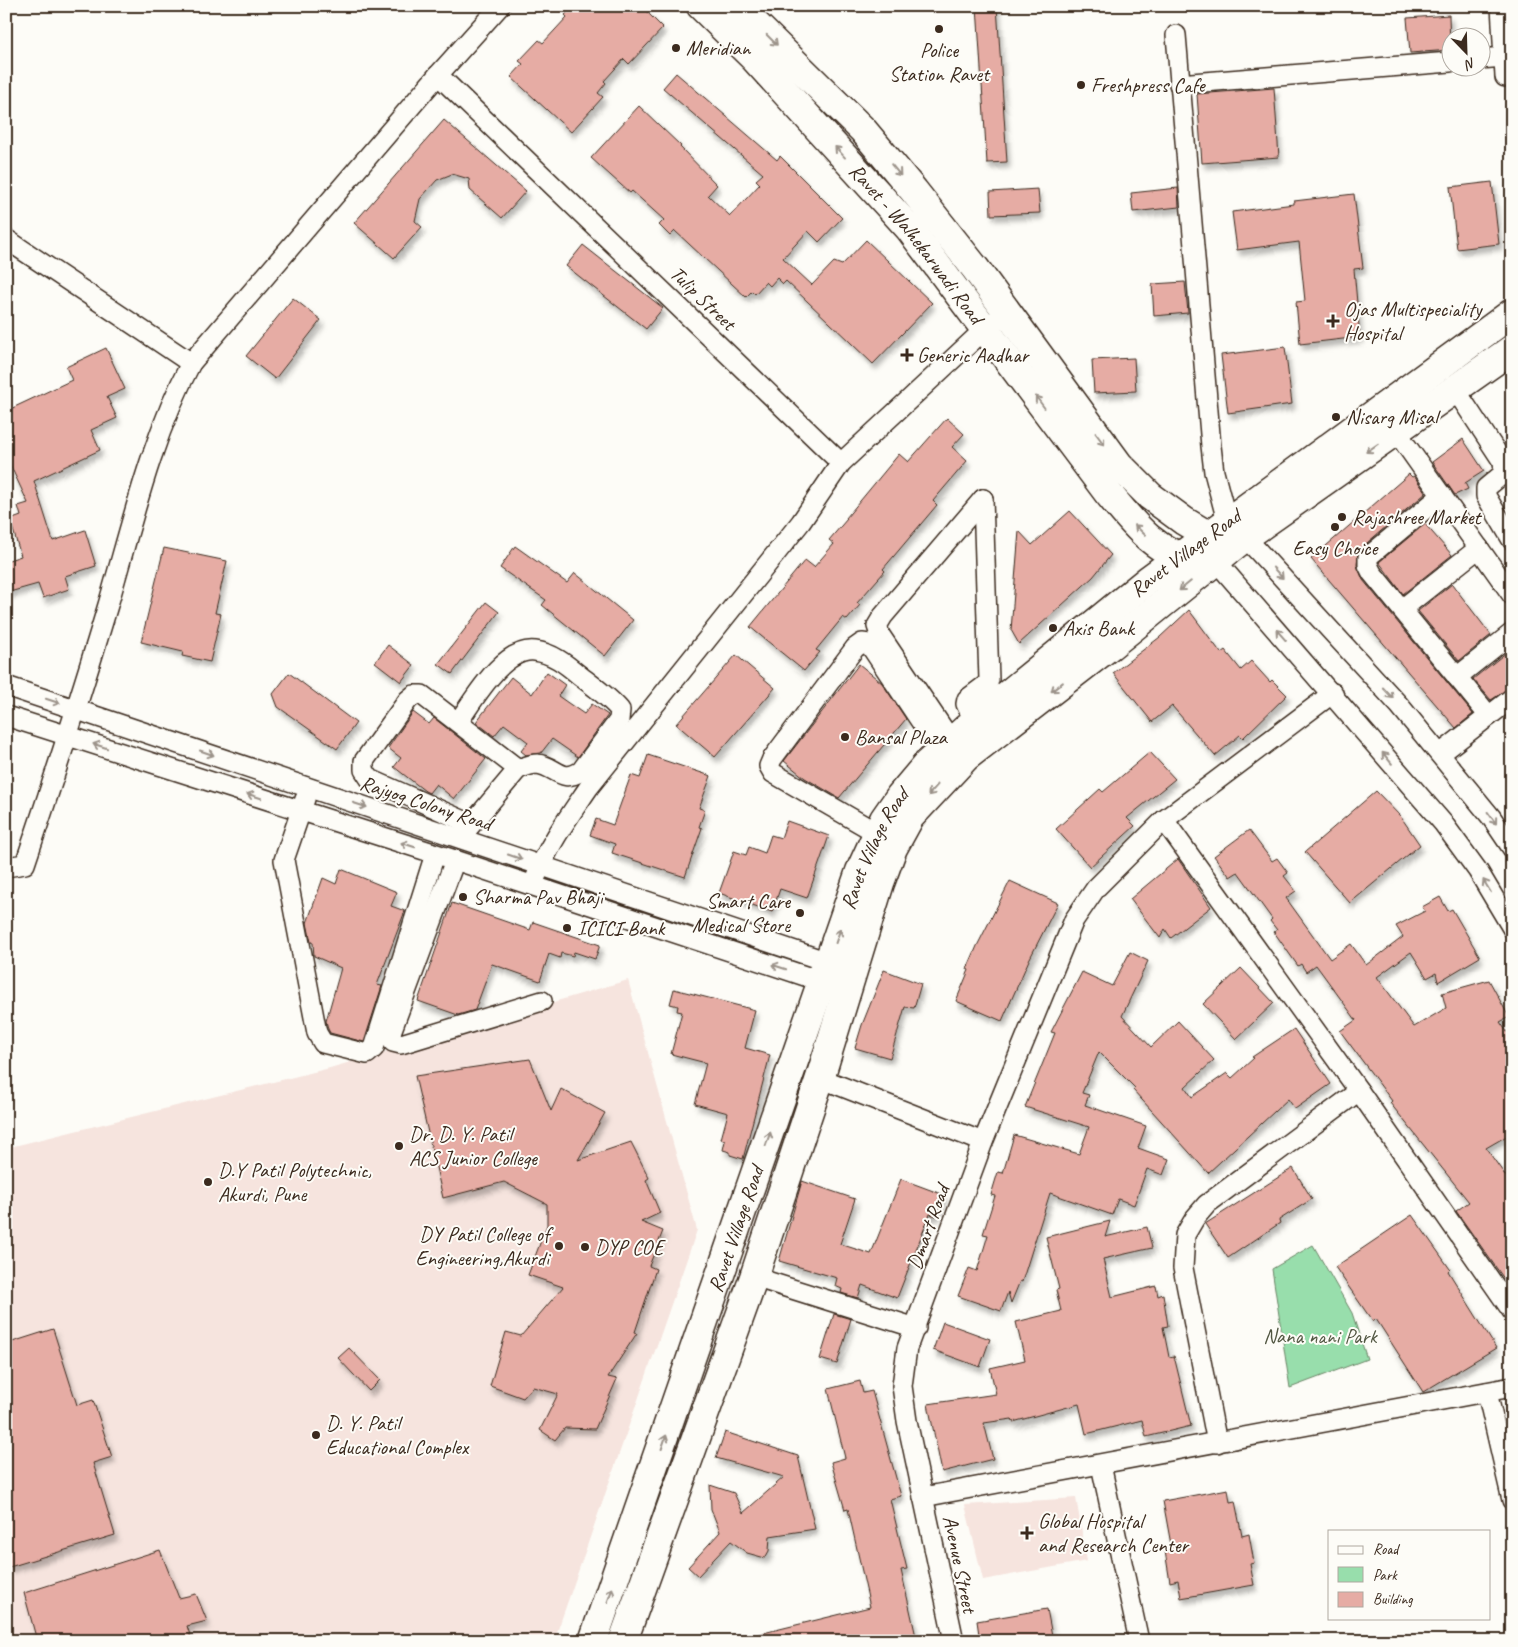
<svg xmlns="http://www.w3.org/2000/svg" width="1518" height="1647" font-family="Caveat,sans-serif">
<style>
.built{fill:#f6e4de}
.green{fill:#98deac;stroke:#6a8465}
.building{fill:#e6aca4;stroke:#3b2a1e;filter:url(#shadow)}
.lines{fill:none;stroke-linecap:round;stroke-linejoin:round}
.minor-casing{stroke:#3b2a1e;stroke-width:22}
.primary-casing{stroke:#3b2a1e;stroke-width:31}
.minor{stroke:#fdfcf7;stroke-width:19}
.primary{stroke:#fdfcf7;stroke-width:28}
.oneway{stroke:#9c938a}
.poi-dot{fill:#3b2a1e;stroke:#fdfcf7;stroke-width:2}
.labels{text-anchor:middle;stroke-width:4;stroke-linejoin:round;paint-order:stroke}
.poi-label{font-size:21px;fill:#3b2a1e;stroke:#fdfcf7;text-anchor:start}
.street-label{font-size:21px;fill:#3b2a1e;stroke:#fdfcf7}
.park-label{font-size:21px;fill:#525742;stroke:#fdfcf7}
</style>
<defs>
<filter id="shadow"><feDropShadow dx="3" dy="5.5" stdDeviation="2.5" flood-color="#0004"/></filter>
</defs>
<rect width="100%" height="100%" fill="#fdfcf7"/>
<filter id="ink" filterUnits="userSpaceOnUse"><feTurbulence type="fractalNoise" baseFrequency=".02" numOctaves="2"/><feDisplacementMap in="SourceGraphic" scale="10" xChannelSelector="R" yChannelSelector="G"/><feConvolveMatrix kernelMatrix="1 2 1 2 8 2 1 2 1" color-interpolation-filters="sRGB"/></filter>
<g filter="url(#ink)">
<g class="built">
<path d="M628,980l69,250 -143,411h-548v-493l324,-80z"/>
<path d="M1076,1498l11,63 -104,19 -18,-75z"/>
</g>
<path class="green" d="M1313,1245l39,68 15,46 -77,29 -18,-119z"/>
<g class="building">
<path d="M573,6h68l22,22 -34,36 -5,-5 -20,22 2,2 -8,10 5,4 -32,35 -60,-55 12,-13 -4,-3 20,-21 4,3 24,-26 -2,-2z"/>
<path d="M977,6h20l10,156 -20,1z"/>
<path d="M1449,15l1,35 -40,3 -3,-35z"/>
<path d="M676,73l101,87 3,-4 62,62 -23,24 -11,-11 -25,27 29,27 22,-23 8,3 24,-25 66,63 -59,61 -87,-83 -3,3 -6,-6 -7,8 -4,-4 -11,12 -3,-3 -6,6 -71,-66 -5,5 -11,-11 5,-5 -32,-29 -2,2 -39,-35 48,-52 42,40 -1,1 37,38 -9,10 22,21 30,-32 -4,-4 7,-6 -100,-86z"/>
<path d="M1274,88l5,69 -77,6 -5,-69z"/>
<path d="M444,120l82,71 -24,27 -32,-28 -1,-11 -17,-5 -15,6 -17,19 -5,22 7,6 -28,31 -40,-35z"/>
<path d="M1492,182l7,62 -42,5 -7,-62z"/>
<path d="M1178,188l1,19 -46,5 -2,-19z"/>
<path d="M1038,189l2,24 -49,2 -1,-23z"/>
<path d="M1354,194l9,74 -9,1 6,68 -60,7 -4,-42 9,-1 -6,-59 -62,8 -5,-38 62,-8v-3z"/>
<path d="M583,245l80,63 -17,21 -80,-63z"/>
<path d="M1185,282l3,31 -34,3 -2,-32z"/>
<path d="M293,298l28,22 -46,59 -29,-23z"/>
<path d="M1285,347l7,57 -64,9 -7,-58z"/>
<path d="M106,348l19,41 -18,8 10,21 -26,12 9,20 -66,31 19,60 32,-11 11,36 -31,10 4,13 -26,9 -5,-14 -32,9v-32l15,-5 -11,-36 11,-4 -3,-10 10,-3 -22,-47v-45l66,-31 -6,-13z"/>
<path d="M1134,358l2,33 -42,2 -2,-33z"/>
<path d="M947,418l17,16 -12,13 15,14 -34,40 4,4 -54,64 2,2 -28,32 3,2 -13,15 -4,-3 -27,33 4,2 -16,19 -54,-44 55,-67 9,7 20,-23 -5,-4 18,-21 -1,-1 53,-64 9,8z"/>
<path d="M1463,439l21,32 -19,12 3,6 -13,6 -23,-33z"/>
<path d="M1409,474l3,3 2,-1 12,17 -65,55 -3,5 -1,12 6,15 110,134 -17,14 -145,-169z"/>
<path d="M1070,511l41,44 -18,22 -74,67 -8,-14 8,-99 13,14z"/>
<path d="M1425,524l27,31 -49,39 -24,-32z"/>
<path d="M515,546l52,37 8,-10 58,47 -28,36 -63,-51 4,-5 -46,-32z"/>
<path d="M164,548l63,13 -12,52 6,1 -11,48 -28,-6 1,-4 -42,-10z"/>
<path d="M1452,584l39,51 -32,26 -41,-50z"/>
<path d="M486,602l13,10 -47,62 -14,-10z"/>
<path d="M1189,610l32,43 4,-3 16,20 10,-9 19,21 2,-2 15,15 -44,43 -3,-3 -25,21 -43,-50 -20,16 -39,-49 47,-36z"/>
<path d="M388,645l26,20 -13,17 -26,-20z"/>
<path d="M1512,648v39l-21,13 -18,-21z"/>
<path d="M736,655l39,33 -60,69 -39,-33z"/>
<path d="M859,664l23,19 24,36 -67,79 -34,-20 -21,-17z"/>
<path d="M547,672l18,13 -7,11 26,18 8,-10 16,11 -30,42 -26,-18 -11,14 -15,2 -5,-4 7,-9 -24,-18 -10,12 -18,-14 35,-45 21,17z"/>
<path d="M289,673l67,50 -19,26 -59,-42 -5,-13z"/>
<path d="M413,712l16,12 5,-6 52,41 -32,40 -18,-15 -7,9 -4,-2 -31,-24 7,-9 -13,-10z"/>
<path d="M1150,752l25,27 -48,39 8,8 -45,41 -34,-38 44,-40 3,3z"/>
<path d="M648,755l63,21 -12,32 6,2 -6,17 3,1 -17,49 -73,-24 3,-9 -25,-9 6,-16 17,6 18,-50 9,3z"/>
<path d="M1376,791l25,26 19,28 -70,58 -45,-51z"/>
<path d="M787,821l42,15 -22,62 -27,-9 -8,23 -53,-19 15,-42 12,4 3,-8 16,6 6,-18 10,3z"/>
<path d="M1249,830l23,31 5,-3 11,15 -4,3 12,15 -10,7 44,61 21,-15 15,21 37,-28 -7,-11 29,-15 -3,-4 18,-10 8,14 4,-2 28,48 -42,25 -2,-9 -9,5 -16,-26 -34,25 37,50 32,-19 -4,-15 47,-13 20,37 -9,5 12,17v94l-26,15 26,37v105l-56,-79 13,-9 -79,-99 2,-2 -52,-70 16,-11 -40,-55 -10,7 -5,-8 -3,2 -24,-34 3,-2 -7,-9 2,-2 -34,-47 -8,5 -16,-21z"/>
<path d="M1178,859l33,48 -40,31 -6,-9 -5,9 -30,-39z"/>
<path d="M341,869l56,23 -6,14 14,5 -28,74 5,1 -18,56 -34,-9 -2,-4 -2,-8 15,-53 -27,-12 -1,-13 -2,-1 -4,-19 16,-45 13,6z"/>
<path d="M1010,881l48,22 -29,57 -27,61 -46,-20 13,-31 -2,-1 10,-23z"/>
<path d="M452,903l78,27 3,-8 67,23 -5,14 -21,-7 -1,4 -12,-3 -1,5 -11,-4 -9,27 -48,-17 -17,46 -17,5 -40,-14z"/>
<path d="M1130,952l18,9 -26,55 29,31 27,-26 36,39 -29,27 7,10 35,-24 5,5 22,-20 -2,-1 42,-28 37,55 -36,25 -7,-10 -80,74 -75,-83 2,-2 -36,-36 -17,41 7,2 -4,10 61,21 -8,22 31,11 -6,16 -16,-6 -13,36 -16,-6 -6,16 -62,-22 -28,89 -2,-1 -9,22 -3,-11 -7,19 -43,-15 11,-28 8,3 11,-36 -5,-1 12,-38 -4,-1 7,-23 5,1 11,-38 65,19 10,-27 -64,-20 30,-74 -4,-1 31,-60 30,14z"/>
<path d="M1241,968l33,35 -38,36 -33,-35z"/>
<path d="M884,970l37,14 -7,24 -9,-1 -15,51 -35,-10 7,-23z"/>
<path d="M674,989l81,21 -10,38 25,7 -27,104 -13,-4v-3l-7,-2 2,-9 -4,-2 7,-26 -33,-9 11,-41 -35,-9 11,-42 -5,-1 1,-5 -8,-2z"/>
<path d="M530,1059l21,52 10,-22 44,24 -27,47 53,-18 18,36 -3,2 14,33 -19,9 22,9 -14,35 7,3 -21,63 2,1 -29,44 9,2 -22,50 -30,-1 -10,12 -15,-10 18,-36 -25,-7 -10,11 -33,-12 16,-54 15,4 42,-49 -35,-12 19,-50v-21l-43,-22 -61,16 -28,-122z"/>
<path d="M1293,1168l19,31 -33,21 1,3 -52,35 -23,-34z"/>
<path d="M901,1179l43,16 -8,21 -6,-2 -33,84 -35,-13 -4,13 -17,-5 1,-4 -7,-3 2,-8 -58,-17 23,-80 53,18 -15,45 31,10z"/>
<path d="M1412,1215l38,54 -2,2 48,77 -73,44 -47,-73 -3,3 -38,-55z"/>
<path d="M1110,1221l-5,16 42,-10 5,21 -49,11 9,38 44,-11 2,10 5,-2 5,32 -5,1 6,30 5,-1 17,70 -45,11 -4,-17 -56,14 -7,-30 -66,18 -1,-3 -28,4 9,36 -51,13 -14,-68 68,-10 -6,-26 35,-8 -9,-38 45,-11 -5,-21 3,-1 -13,-52z"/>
<path d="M834,1314l17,5 -14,45 -17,-5z"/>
<path d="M943,1322l47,17 -10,28 -47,-17z"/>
<path d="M53,1329l24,76 16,-5 19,57 -19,6 22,72 -109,33v-224z"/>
<path d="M349,1348l31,32 -11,11 -31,-33z"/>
<path d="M860,1381l3,12 9,-2 29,105 -11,3 17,70 -6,1 16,71h-161l-1,-6 115,-28 -22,-98 -3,1 -14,-48 14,-4 -17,-69z"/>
<path d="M725,1432l73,24 17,73 -45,7 -1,15 -4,7 -18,-5 -16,-12 -33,35 -10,-9 32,-35 -9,-23 -1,-24 24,8 9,20 41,-36 -68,-19z"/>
<path d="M1228,1489l2,13 5,-1 7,35 7,-2 5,29 -4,1 4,21 -73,13 -3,-18 -8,2 -5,-31 7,-1 -9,-49z"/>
<path d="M160,1550l19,48 17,-4 11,27 -20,5 5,15h-155l-13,-48z"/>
<path d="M1047,1609l6,32h-73l-3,-20z"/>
</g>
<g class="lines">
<g class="minor-casing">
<g id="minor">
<path d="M500,6l-62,69 403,388"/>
<path d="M1501,6l4,71"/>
<path d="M1176,35l35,411 3,26 13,49 18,16 154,168 92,112 21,31"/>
<path d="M1480,59l24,-2"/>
<path d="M1179,84l271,-22"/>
<path d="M6,239l185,124"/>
<path d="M1455,389l48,73 1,11 -18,15v8l26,44"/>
<path d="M1396,431l116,164"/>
<path d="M1442,495l-74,62v8l4,8 117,143"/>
<path d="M1216,561l227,262 35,48 34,57"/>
<path d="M1402,609l77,-61"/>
<path d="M1457,677l55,-44"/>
<path d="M6,686l810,272 9,14"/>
<path d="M6,716l449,144 353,117 17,-5 7,3"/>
<path d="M974,721l-8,-17 1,-5 20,-15 2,-4 -6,-181"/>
<path d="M458,722c16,-22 45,-75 77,-71 17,2 31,13 44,24 14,11 29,21 41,35l-1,10 -38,51c-20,13 -25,-5 -44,-7 -6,0 -13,3 -19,5"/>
<path d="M952,742l-72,-107 -3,-9 6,-10 100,-117"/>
<path d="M1440,754l72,-56"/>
<path d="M305,799l-21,61 33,173 6,10 44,11 7,-6 61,-194"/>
<path d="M1164,820l195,271 153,220"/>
<path d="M877,833l-104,-60 -4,-7 3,-7 83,-111 7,-5 7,1 72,108"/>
<path d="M460,838l58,-69 -96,-74h-8l-6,5 -44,61v9l6,9 101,45"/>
<path d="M455,860l-65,175 3,7 8,2 141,-43"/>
<path d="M6,867l19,-3c29,-86 57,-172 83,-259 24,-82 43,-166 83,-242l247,-288"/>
<path d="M536,877c12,-32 34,-62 53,-90l212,-265 40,-59 144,-134 22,-17"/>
<path d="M820,1078l163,64"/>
<path d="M754,1277l162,51"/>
<path d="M1487,1392l25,108"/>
<path d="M1217,1443l-34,-175 2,-33 10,-17 12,-14 152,-113"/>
<path d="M1101,1465l38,176"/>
<path d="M923,1497l589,-110"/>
<path d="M954,1641l-47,-220 -5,-35 5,-38 76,-206 91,-222 22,-32 68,-68 169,-127"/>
</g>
</g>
<g class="primary-casing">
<g id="primary">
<path id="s1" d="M701,6l54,53 154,169 199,265c23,28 49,63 87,66"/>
<path d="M737,6l126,124 51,61 61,77 144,197 31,31 34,25 25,15 18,1"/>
<path id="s2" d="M593,1641l267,-770 24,-52 16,-23 27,-32 42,-38 179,-146 364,-267"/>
<path d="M623,1641l131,-364 66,-199 60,-195 13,-35 17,-31 56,-60 144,-111 135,-109 267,-188"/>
</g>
</g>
<use href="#minor" class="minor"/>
<use href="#primary" class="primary"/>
</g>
<defs><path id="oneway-shaft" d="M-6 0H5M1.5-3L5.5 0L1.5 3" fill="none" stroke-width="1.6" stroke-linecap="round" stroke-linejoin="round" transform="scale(1.25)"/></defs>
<g class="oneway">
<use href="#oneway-shaft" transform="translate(772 40) rotate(45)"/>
<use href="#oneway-shaft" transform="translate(840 152) rotate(-132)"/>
<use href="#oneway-shaft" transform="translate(896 170) rotate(50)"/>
<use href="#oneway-shaft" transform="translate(1040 402) rotate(-127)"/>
<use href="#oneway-shaft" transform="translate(1100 439) rotate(53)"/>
<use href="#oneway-shaft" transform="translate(1372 448) rotate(145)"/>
<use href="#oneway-shaft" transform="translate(1140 530) rotate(-136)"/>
<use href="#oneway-shaft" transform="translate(1278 573) rotate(47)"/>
<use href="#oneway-shaft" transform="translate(1185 586) rotate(141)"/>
<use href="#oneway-shaft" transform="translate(1281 635) rotate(-131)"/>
<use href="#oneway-shaft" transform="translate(1057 687) rotate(142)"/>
<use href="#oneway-shaft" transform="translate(1388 693) rotate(47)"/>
<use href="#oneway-shaft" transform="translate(53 701) rotate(18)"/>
<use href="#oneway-shaft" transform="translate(100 746) rotate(-162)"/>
<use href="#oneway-shaft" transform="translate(207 753) rotate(19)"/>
<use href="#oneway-shaft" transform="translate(1387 758) rotate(-130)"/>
<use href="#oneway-shaft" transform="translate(933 790) rotate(131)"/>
<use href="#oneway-shaft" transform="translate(254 796) rotate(-162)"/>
<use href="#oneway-shaft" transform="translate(360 805) rotate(18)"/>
<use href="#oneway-shaft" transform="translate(1492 818) rotate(54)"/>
<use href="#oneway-shaft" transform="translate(408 845) rotate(-162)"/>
<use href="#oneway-shaft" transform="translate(515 857) rotate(19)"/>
<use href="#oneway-shaft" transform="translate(1487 886) rotate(-121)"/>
<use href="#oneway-shaft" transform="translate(838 936) rotate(-71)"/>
<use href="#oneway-shaft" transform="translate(779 967) rotate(-162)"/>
<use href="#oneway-shaft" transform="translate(768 1139) rotate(-71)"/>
<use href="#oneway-shaft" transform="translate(664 1442) rotate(-71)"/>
<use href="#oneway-shaft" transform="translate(610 1595) rotate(-70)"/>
</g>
</g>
<g class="poi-dot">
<circle cx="939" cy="29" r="5"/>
<circle cx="676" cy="48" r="5"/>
<circle cx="1081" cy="85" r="5"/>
<path d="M1330.5 313.5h5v5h5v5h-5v5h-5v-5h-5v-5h5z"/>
<path d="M904.5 347.5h5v5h5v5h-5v5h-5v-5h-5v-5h5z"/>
<circle cx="1336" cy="417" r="5"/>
<circle cx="1342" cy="517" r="5"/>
<circle cx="1335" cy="527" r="5"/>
<circle cx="1053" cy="628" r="5"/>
<circle cx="845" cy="737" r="5"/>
<circle cx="463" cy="897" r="5"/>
<circle cx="800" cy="913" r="5"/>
<circle cx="567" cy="928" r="5"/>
<circle cx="399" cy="1146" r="5"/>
<circle cx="208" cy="1182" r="5"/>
<circle cx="559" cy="1246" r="5"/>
<circle cx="585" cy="1247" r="5"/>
<circle cx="316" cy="1435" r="5"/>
<path d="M1024.5 1525.5h5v5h5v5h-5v5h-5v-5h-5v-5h5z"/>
</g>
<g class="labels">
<g class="poi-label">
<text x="686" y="55">Meridian</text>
<text x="939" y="57" text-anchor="middle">Police<tspan x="939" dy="24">Station Ravet</tspan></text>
<text x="1091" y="92">Freshpress Cafe</text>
<text x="1344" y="316">Ojas Multispeciality<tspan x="1344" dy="24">Hospital</tspan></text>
<text x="917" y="362">Generic Aadhar</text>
<text x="1346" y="424">Nisarg Misal</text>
<text x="1352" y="524">Rajashree Market</text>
<text x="1335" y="555" text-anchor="middle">Easy Choice</text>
<text x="1063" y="635">Axis Bank</text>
<text x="855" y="744">Bansal Plaza</text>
<text x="473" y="904">Sharma Pav Bhaji</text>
<text x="790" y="908" text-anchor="end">Smart Care<tspan x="790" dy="24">Medical Store</tspan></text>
<text x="577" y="935">ICICI Bank</text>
<text x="409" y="1141">Dr. D. Y. Patil<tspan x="409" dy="24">ACS Junior College</tspan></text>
<text x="218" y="1177">D.Y Patil Polytechnic,<tspan x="218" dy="24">Akurdi, Pune</tspan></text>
<text x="549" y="1241" text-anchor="end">DY Patil College of<tspan x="549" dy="24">Engineering,Akurdi</tspan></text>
<text x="595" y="1254">DYP COE</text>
<text x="326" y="1430">D. Y. Patil<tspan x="326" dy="24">Educational Complex</tspan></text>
<text x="1038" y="1528">Global Hospital<tspan x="1038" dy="24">and Research Center</tspan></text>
</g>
<g class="street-label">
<text dy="7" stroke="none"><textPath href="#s1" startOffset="321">Ravet - Walhekarwadi Road</textPath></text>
<text transform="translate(703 298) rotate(44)" y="7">Tulip Street</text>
<text dy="7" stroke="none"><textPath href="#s2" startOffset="1276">Ravet Village Road</textPath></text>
<text transform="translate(426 803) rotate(18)" y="7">Rajyog Colony Road</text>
<text dy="7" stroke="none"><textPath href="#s2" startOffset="841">Ravet Village Road</textPath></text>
<text transform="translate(928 1227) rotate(-70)" y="7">Dmart Road</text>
<text dy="7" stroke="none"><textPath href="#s2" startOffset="436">Ravet Village Road</textPath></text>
<text transform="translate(960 1564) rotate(78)" y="7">Avenue Street</text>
</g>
<g class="park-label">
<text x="1320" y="1343">Nana nani Park</text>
</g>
</g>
<rect width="1518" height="1647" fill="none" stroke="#fdfcf7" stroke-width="25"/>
<rect x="12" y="12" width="1493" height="1622" fill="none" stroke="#3b2a1e" stroke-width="2" filter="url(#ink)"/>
<rect x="1328" y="1530" width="162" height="90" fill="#fdfcf7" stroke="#afa8a0"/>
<rect x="1338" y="1546" width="25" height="8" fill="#fdfcf7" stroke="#afa8a0"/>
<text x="1373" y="1554" font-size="15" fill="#3b2a1e">Road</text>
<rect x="1338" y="1567" width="25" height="15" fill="#98deac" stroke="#afa8a0"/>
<text x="1373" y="1580" font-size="15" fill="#3b2a1e">Park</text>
<rect x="1338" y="1592" width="25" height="15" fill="#e6aca4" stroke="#afa8a0"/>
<text x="1373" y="1604" font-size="15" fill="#3b2a1e">Building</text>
<g transform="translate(1466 52) rotate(157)"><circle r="24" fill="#fdfcf7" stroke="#afa8a0"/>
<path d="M0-4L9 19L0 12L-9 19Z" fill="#3b2a1e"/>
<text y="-8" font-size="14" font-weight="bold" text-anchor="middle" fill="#3b2a1e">N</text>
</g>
</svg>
